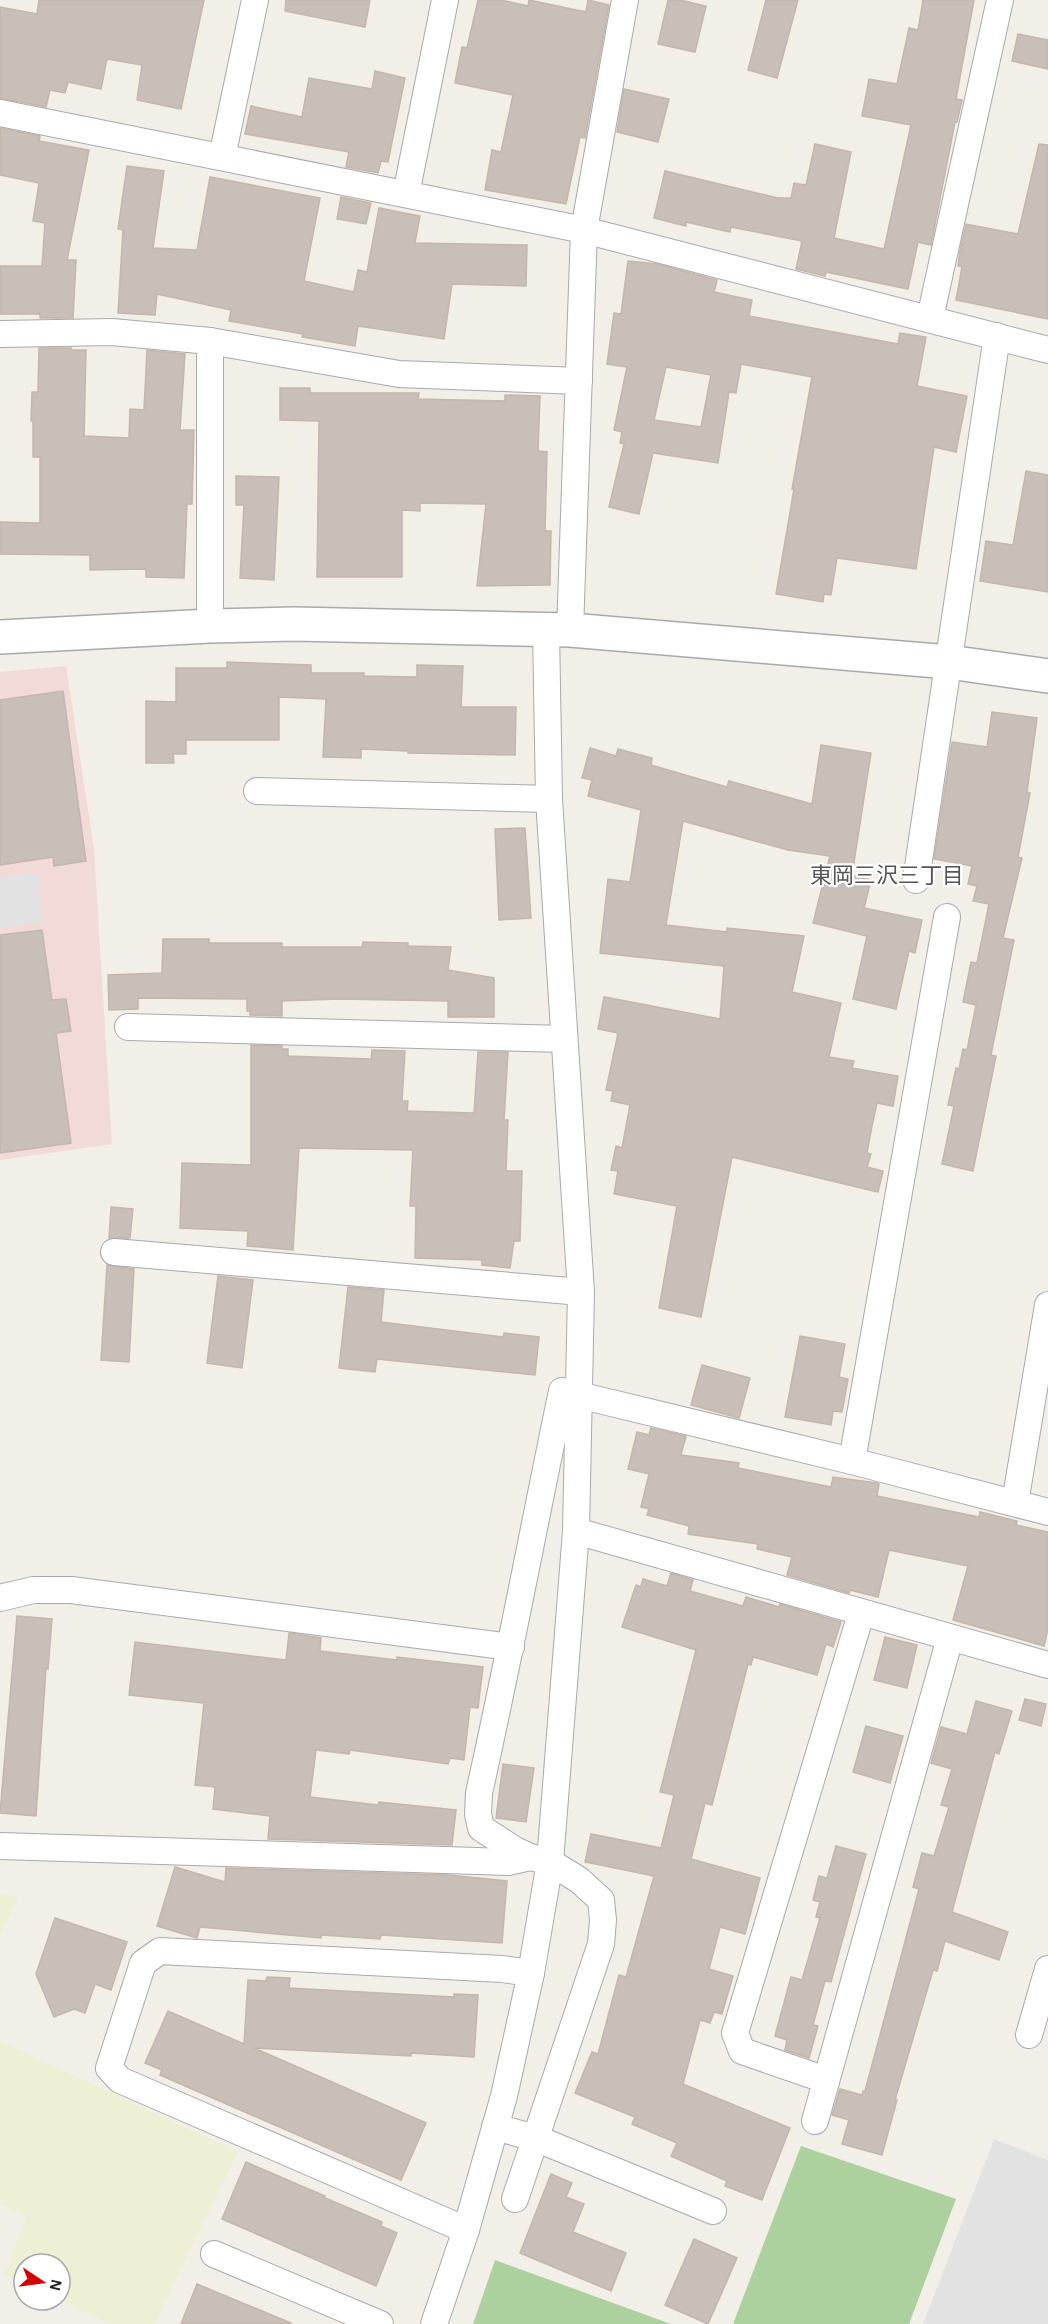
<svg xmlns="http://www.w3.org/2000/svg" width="1048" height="2324" font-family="'Alegreya Sans','Noto Sans JP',sans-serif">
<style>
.commercial{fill:#f2dad9}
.farmland{fill:#eef0d5}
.forest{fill:#add19e}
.parking{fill:#e2e2e2}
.building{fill:#c7bfb8;stroke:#c4b6ab;stroke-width:1.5;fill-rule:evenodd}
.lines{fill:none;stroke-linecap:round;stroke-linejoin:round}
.minor-casing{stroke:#a9a9a9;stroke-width:28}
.tertiary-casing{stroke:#a9a9a9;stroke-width:36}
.minor{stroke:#fff;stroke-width:26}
.tertiary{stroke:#fff;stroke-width:33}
.labels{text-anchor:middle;stroke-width:4.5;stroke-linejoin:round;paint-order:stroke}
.neighbourhood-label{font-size:22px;fill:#555;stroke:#fff}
</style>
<rect width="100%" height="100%" fill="#f2efe9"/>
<path class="commercial" d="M66,666l28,183 18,295 -112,16v-488z"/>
<g class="farmland">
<path d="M0,1894l19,3 -19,39z"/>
<path d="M0,2041l238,111 -83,172h-44l-53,-24h2v-36h-36v20l-20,-9 22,-59 -26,-12z"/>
</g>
<g class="forest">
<path d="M801,2146l155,53 -47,125h-176z"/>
<path d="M495,2260l176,64h-198z"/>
</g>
<g class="parking">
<path d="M39,873l3,49 -42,6v-51z"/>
<path d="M994,2139l54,21v164h-125z"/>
</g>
<g class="building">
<path d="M39,0h165l-23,109 -44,-9 5,-35 -35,-6 -6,30 -33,-7 -3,11 -15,-3 -4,17 -46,-9v-91l37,7z"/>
<path d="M286,0h84l-5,27 -80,-16z"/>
<path d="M478,0h23l27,6 1,-6 57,12 2,-12 21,5 -24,133 -5,-1 -14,67 -81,-14 7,-40 9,2 12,-57 -58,-12 7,-36 5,1z"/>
<path d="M668,0h12l26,6 -11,46 -37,-8z"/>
<path d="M766,0h32l-21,78 -29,-8z"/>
<path d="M923,0h51l-18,99 6,1 -5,22h-2l-24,123 -13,-3 -10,47 -82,-17 -1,4 -29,-7 6,-28 -71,-14 -1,5 -44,-10v4l-32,-8 11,-47 113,27h13l3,-15 12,2 9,-41 36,8 -17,86 50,11 27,-124 -49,-9 7,-37 28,5 12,-56 9,2z"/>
<path d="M1018,34l30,6v29l-36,-8z"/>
<path d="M375,71l30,7 -17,84 -7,-1 -3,12 -32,-6 3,-15 -104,-18 6,-28 51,11 7,-39 63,11z"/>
<path d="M624,89l45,10 -11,43 -41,-10z"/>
<path d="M0,128l40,8 -1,5 50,9 -22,110h9l-3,58h-33v-4h-40v-48h42l3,-43 -12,-2 6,-38 -39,-8z"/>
<path d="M1039,144l9,1v174l-92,-19 6,-33 -4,-1 2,-15 6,-27 52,10z"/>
<path d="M127,166l37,5 -11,77 44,2 13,-73 110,21 -16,83 50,11 4,-22 9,2 12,-64 41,8 -5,27 112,2 -1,41 -74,-2 -8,55 -86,-13 -3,20 -53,-9 1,-3 -74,-13 2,-11 -74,-16 -2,21 -37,-2 5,-83 -5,-1z"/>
<path d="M341,197l30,6 -5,21 -29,-5z"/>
<path d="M628,261l29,3 60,16 -3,12 38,8 -3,16 149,28 2,-11 26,4 -9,49 50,10 -11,56 -22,-5 -18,122 -79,-11 -6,37 -7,-1 -1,8 -47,-8 18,-105h-2l20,-112 -71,-13 -5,29 -7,-1 -11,71 -65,-10 -14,61 -30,-7 15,-63 -4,-1 2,-11 -8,-2 13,-63 -20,-3 7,-51 7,1zM666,367l45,8 -10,52 -47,-7z"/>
<path d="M39,348h32v2h15l-2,86 45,2 1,-29 14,1 3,-60 38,4 -5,76h14l-2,74h-5l-3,74 -38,-1v-8l-56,1v-15l-90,-1v-32l40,1v-66h-7v-36h-2l1,-29h6z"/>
<path d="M280,388h30v5h109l-1,6 87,2v-6l35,1 -2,55 9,1 -2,79h6l-1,54 -73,1 9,-82 -66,-1v8l-18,-1v67h-85l2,-156 -39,-1z"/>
<path d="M1026,471l22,4v117l-68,-11 6,-40 27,4z"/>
<path d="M236,476l43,1 -5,103 -34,-2 4,-73h-8z"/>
<path d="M227,662l84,3v8h53v3l53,1v-12l46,1 -2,41h55l-1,48 -107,-2v-2l-47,-2v9l-38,-1 3,-58 -47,-2v43h-93v14h-13l1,9h-28v-62l30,1v-34h51z"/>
<path d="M63,691l23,170 -32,5 -1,-9 -53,8v-165z"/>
<path d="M992,712l45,6 -10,74 3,1 -12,64 4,1 -19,80 11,2 -23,115 5,1 -23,115 -31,-7 12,-58 -6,-1 8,-37 3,1 4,-20 4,1 9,-45 -13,-3 8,-40 6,1 12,-59 -16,-3 4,-15 -9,-2 4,-18 -38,-7 18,-117 35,5z"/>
<path d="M821,745l50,8 -19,122 19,5 -7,28 58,12 -7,33 -6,-2 -13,58 -43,-10 14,-63 -54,-13 17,-67 -42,-6 -105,-29 -17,104 61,7v-4l77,8 -12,56 49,11 -12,54 25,4 -2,7 46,8 -5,30 -16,-3 -5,23 -5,27 4,1 -4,13 16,4 -5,21 -146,-35 -31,160 -42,-9 18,-102 -63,-12 4,-23 -7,-1 5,-24 6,2 8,-43 -19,-4 2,-10 -7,-1 12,-57 -20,-4 6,-32 116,22 4,-53 -124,-13 8,-74 22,3 11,-72 -53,-14 4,-16 -10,-2 8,-30 26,8 2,-7 34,9 -1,7 34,10 42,12 2,-6 83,23z"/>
<path d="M525,828l6,90 -32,2 -4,-91z"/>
<path d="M42,930l10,70 14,-1 5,32 -15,2 15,110 -71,10v-218z"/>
<path d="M163,939h46v4h73v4h80l1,-5 45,1v3l43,1 -3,23 46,8v39h-46v-16l-109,-2 -57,2v15l-32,-1v-4h-3v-12l-109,-1v11l-29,1 -1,-35 54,-2z"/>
<path d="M251,1045l31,1v3h6v7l83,3 1,-9 33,1 -3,50h6l-1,10 67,2 4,-61h30l-4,68h4l-2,51h16l-2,70h-6l-4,27 -28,-3v-5l-67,-2 1,-52h-6l3,-56 -114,-2 -6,102 -46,-4 1,-15 -68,-3 2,-65 69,2z"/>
<path d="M111,1207l22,2 -3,29h-21z"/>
<path d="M107,1265l27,4 -5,93 -28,-2z"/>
<path d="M218,1276l35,4 -11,88 -35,-5z"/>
<path d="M348,1287l36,3 -3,32 122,15 1,-4 35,4 -4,38 -158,-16 -2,13 -36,-4z"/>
<path d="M800,1336l45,8 -6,33 9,2 -6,33 -9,-1 -2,14 -46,-8z"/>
<path d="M702,1365l48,13 -11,40 -48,-13z"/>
<path d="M651,1428l35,8 -5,19 58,8 -1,5 93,19 2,-10 44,6 2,1 -2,12 102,21 1,-5 37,9 -1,4 32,7v97l-4,17 -91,-26 15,-54 -79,-16 -11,47 -28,-7 -1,3 -62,-18 5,-18 -35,-8 1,-5 -70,-10 1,-8 -42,-11 2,-6 -8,-2 8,-33 -21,-5 9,-37 12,3z"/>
<path d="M671,1573l22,7 -3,11 53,15 3,-9 33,10 1,-3 61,18 -8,25 -7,-3 -9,31 -64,-18 -2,8 -3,-1 -36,141 -7,-2 -14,56 69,19 -15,56 -25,-7 -11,42 24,7 -11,38 -8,-2 -4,11 -10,-3 -17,64 107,44 -28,72 -37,-14 2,-5 -56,-25 6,-13 -45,-19 3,-7 -60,-24 17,-41 6,2 21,-79 7,2 28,-101 -69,-14 6,-28 70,14 13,-53 -14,-3 36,-142 -74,-23 14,-42 5,2 2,-8 24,7z"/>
<path d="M17,1616l35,3 -4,50 -2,-1 -10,148 -36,-3z"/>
<path d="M289,1633l32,5 -1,13 77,9v-3l86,10 -5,41 -8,-1 -6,53 -14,-2 -2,6 -98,-14 -1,4 -33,-4 -6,47 68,8 1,-3 77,8 -4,35 -184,-6 2,-23 -57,-7 2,-22 -20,-2 9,-82 -75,-8 6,-53 151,18z"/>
<path d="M885,1637l32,8 -10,43 -33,-8z"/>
<path d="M1025,1699l21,5 -5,22 -22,-6z"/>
<path d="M976,1701l36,10 -13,43 -4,-2 -43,160 56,20 -9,28 -54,-19 -8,30 -4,-1 -38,130h2l-15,55 -40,-11 7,-24 -17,-5 8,-26 22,6 1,-4h2l54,-202 -6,-2 9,-34 12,3 15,-49 -8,-2 11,-36 -21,-6 10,-36 26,7z"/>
<path d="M866,1726l37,10 -13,47 -37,-11z"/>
<path d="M503,1764l31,4 -8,54 -30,-4z"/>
<path d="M836,1846l30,8 -35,128 -6,-1 -12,44 5,1 -9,32 -24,-8 2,-10 -12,-4 16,-59 11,3 18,-62 -4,-1 4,-15 -7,-2 6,-24 8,2z"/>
<path d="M175,1867l50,15 1,-14 222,7 59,6 -5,62 -121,-8 -1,4 -59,-4v3l-121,-11 -3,11 -40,-12z"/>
<path d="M55,1918l72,24 -16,48 -16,-6 -10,29 -11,-4 -20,8 -18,-43z"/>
<path d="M267,1977l23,1 -1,10 165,9v-3l24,1 -4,62 -63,-4v3l-157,-8 172,75 -25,57 -241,-105 2,-5 -17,-7 23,-52 76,33 4,-64 18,1z"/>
<path d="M246,2162l79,34v2l57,24 -1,4 16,7 -21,53 -154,-67z"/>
<path d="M551,2174l21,9 -6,14 18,7 -11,28 53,21 -15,38 -91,-38z"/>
<path d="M694,2239l43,19 -29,66 -43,-19z"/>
<path d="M197,2284l94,39 -1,1h-109z"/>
</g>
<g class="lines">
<g class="minor-casing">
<g id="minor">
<path d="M0,113l584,117 464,120"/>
<path d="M222,157l33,-157"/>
<path d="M406,194l39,-194"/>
<path d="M930,318l70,-318"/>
<path d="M0,334l112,-2 98,9 189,33 180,7"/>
<path d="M210,626v-285"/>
<path d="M570,630l14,-400 41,-230"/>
<path d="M257,791l292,8"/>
<path d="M916,880l81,-544"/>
<path d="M128,1027l436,12"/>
<path d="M114,1252l467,40"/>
<path d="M852,1461l95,-544"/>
<path d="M1015,1503l33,-198"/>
<path d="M576,1531l472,134"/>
<path d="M0,1598l33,-8h38l440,57"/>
<path d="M0,1846l508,16 22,-5"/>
<path d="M1029,2035l19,-66"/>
<path d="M826,2080l-84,-29 -7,-18 126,-419"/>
<path d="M815,2121l135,-483"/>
<path d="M495,2127l40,11 178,73"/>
<path d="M515,2199l86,-255 2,-24 -2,-20 -22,-20 -29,-18 -20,-5 -15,-7 -34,-22 -3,-14 1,-21c30,-134 55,-268 83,-402l290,70 196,51"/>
<path d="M466,2230l-346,-150 -11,-12 34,-105 17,-12 342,18 29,4"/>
<path d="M214,2254l166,70"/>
<path d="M434,2324l32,-94 38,-134 27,-123 19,-111 26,-331 5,-239 -32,-493 -3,-169"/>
</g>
</g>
<g class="tertiary-casing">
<path id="tertiary" d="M0,637l210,-11 84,-2 276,6 379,32 99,14"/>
</g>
<use href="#minor" class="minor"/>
<use href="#tertiary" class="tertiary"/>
</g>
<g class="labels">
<g class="neighbourhood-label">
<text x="887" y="883">東岡三沢三丁目</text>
</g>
</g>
<g transform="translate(42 2282) rotate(103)"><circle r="28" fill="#ffffff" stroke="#a7a7a7" stroke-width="1.5"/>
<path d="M0-4.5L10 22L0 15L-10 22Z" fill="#d40000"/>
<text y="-9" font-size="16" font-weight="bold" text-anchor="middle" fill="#222222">N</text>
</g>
</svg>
